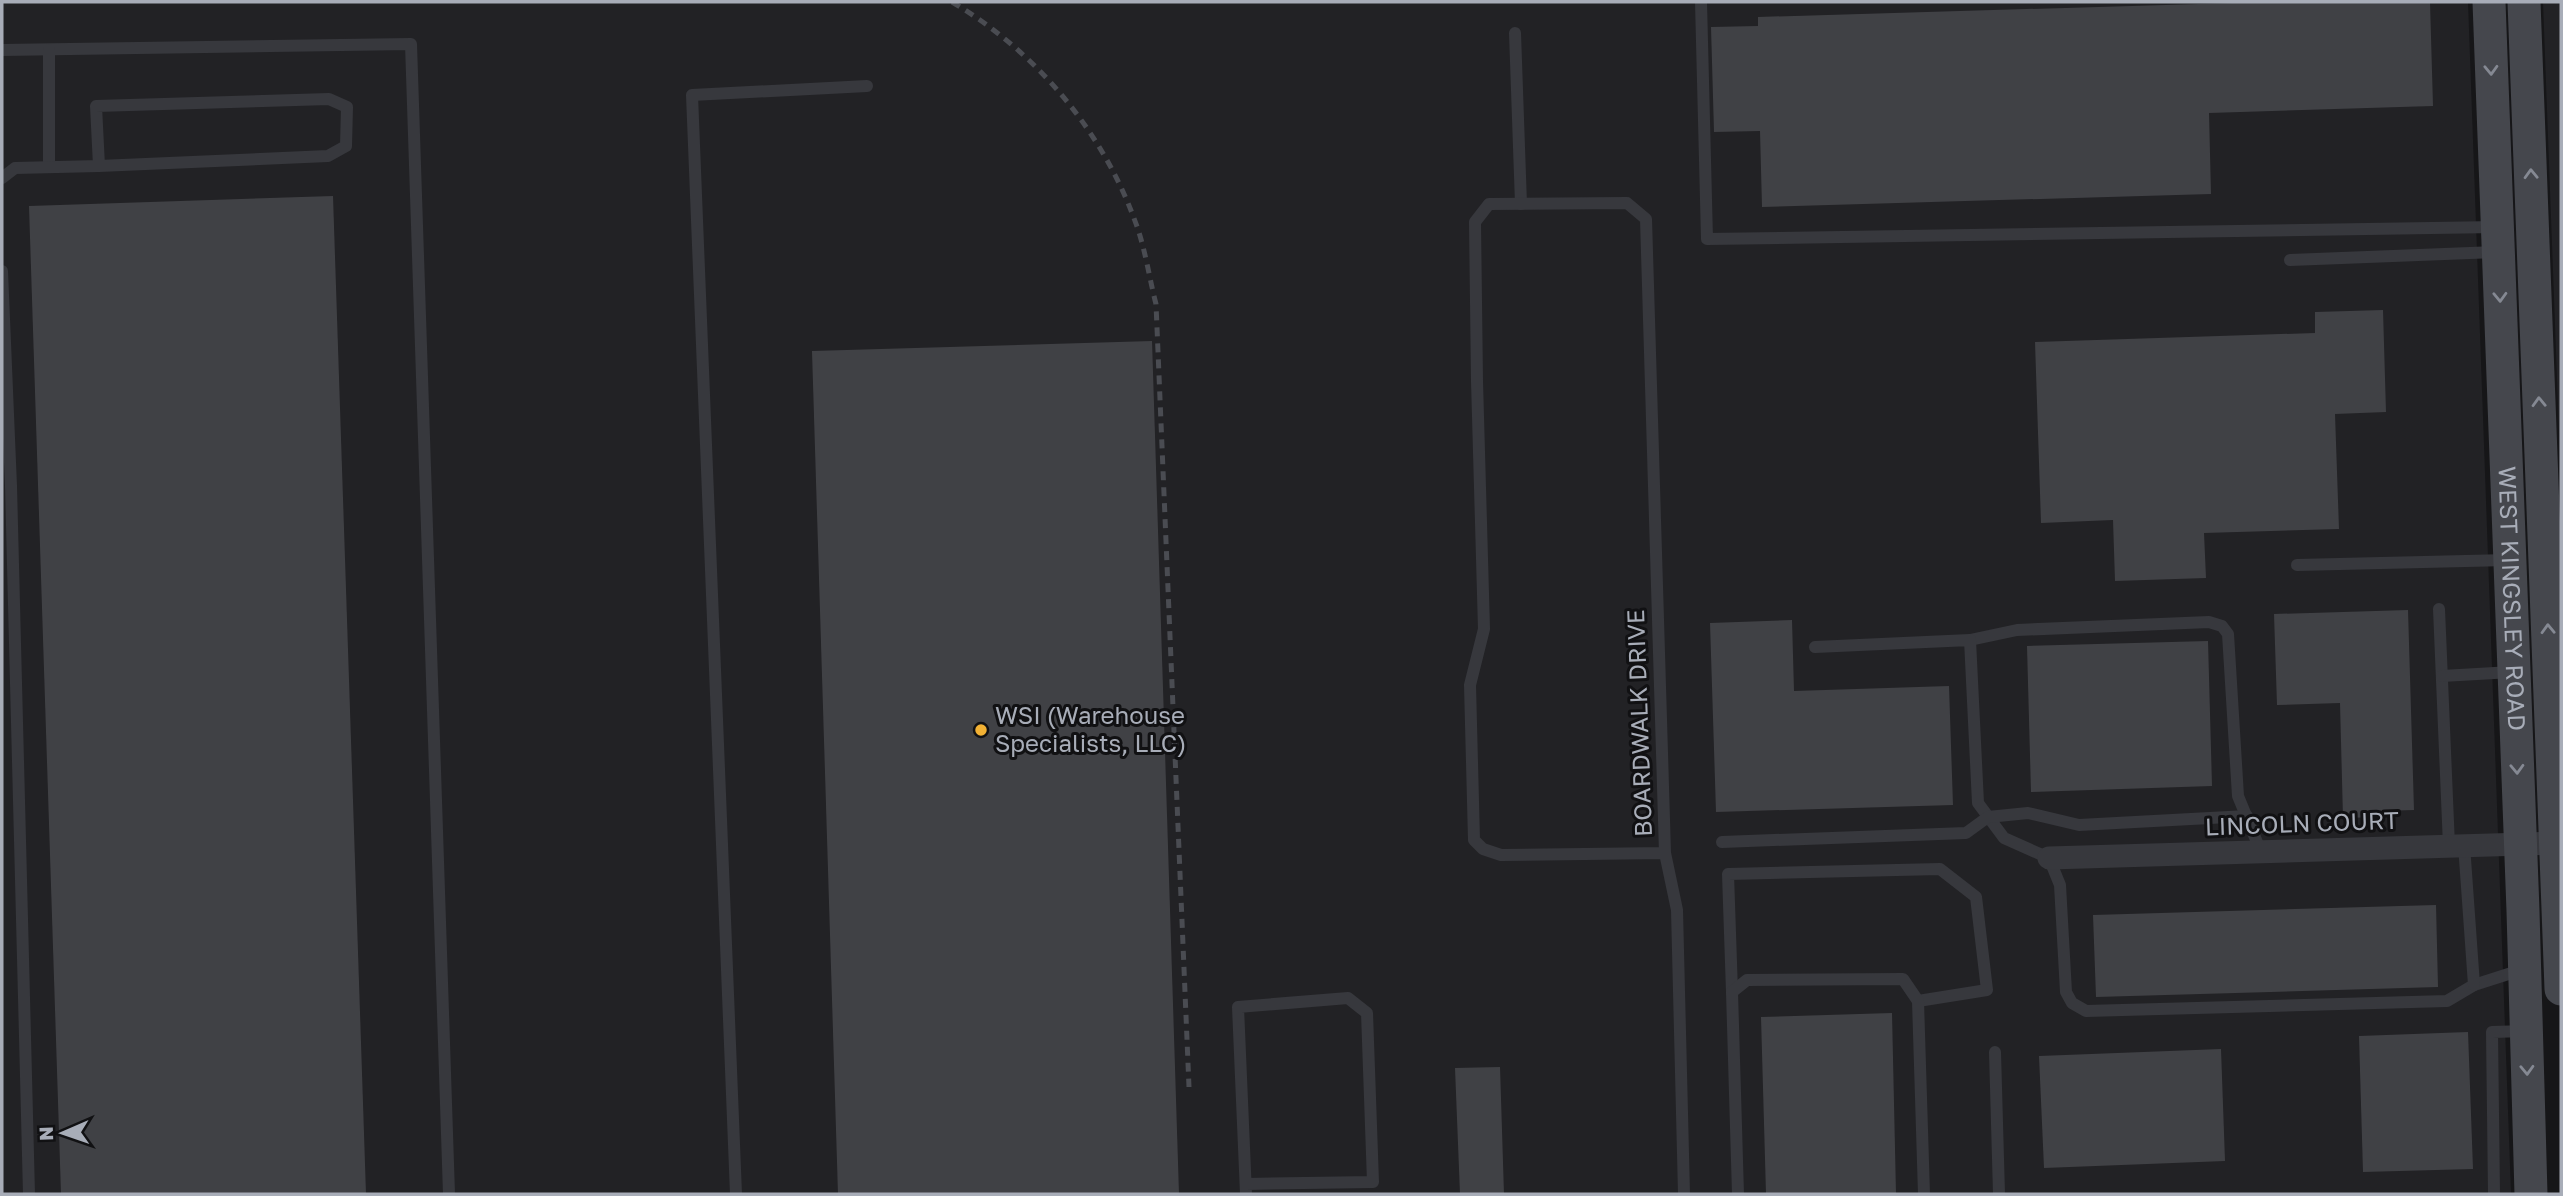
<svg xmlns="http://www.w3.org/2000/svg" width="2563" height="1196" font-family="'Golos Text',sans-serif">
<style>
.built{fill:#222225}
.building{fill:#404145}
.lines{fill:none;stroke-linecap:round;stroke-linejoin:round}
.service{stroke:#37383d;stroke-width:12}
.minor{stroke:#37383d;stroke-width:23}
.secondary{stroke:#45474d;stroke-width:33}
.rail{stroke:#4a4c52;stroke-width:5;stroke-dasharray:9 7;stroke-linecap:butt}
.oneway{stroke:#858993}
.poi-dot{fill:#f2b134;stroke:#111113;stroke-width:2.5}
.labels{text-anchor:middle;stroke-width:6;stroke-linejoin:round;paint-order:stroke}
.street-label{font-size:24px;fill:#a8adb8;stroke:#111113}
.poi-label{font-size:24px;fill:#a8adb8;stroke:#111113;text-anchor:start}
</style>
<rect width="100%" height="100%" fill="#161618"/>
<g class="built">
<path d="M2,2h2466l43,1192h-2509z"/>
<path d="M2543,2h18v484z"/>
</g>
<g class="building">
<path d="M2265,2h165l3,104 -224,7 2,81 -449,13 -2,-76 -46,1 -3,-105 47,-1v-9z"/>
<path d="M333,196l33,998h-305l-32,-988z"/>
<path d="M2383,310l3,102 -51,2 4,115 -135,4 2,45 -91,3 -2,-61 -72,3 -6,-181 280,-9v-21z"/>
<path d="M1152,341l27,853h-341l-26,-843z"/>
<path d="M2408,610l6,200 -33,1v6l-38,1 -3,-115 -63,2 -3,-91z"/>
<path d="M1792,620l2,71 155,-5 4,119 -237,7 -6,-189z"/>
<path d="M2208,641l4,145 -181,6 -4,-146z"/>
<path d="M2436,905l2,82 -342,10 -3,-82z"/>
<path d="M1892,1013l4,181h-130l-5,-177z"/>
<path d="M2468,1032l5,137 -110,3 -4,-136z"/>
<path d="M2221,1049l4,112 -181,7 -5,-112z"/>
<path d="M1500,1067l4,127h-44l-5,-126z"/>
</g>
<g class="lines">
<g class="service">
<path d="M1701,2l6,237 790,-12"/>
<path d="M1515,33l6,171"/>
<path d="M2,50l409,-6 38,1150"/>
<path d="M49,50v117"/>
<path d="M2,178l13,-10 84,-2 229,-10 18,-10 1,-39 -18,-8 -233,7 3,60"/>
<path d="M2290,260l206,-8"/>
<path d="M2,271l9,215 18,708"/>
<path d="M2297,565l211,-5"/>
<path d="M2439,609l10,237"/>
<path d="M1970,640l47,-10 192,-8 13,4 6,8 10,162 23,56"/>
<path d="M1815,647l155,-7 8,163 26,35 45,20 11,27 6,107 6,11 14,8 361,-10 27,-16 50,-16"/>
<path d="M2442,676l70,-4"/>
<path d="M1722,842l244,-9 22,-16 40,-4 51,12 168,-9"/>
<path d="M2464,845l10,140"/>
<path d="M1665,853l-164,2 -18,-6 -9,-9 -4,-155 14,-56 -7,-248 -2,-159 14,-18 138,-1 19,16 19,634 12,57 7,284"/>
<path d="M1732,992l-4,-118 212,-5 36,28 11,93 -69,11"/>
<path d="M1995,1052l4,142"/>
<path d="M1246,1184l127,-2 -6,-169 -19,-15 -110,9 8,187"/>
<path d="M736,1194l-44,-1099 175,-9"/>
<path d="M1738,1194l-6,-202 15,-12 156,-1 15,22 6,193"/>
<path d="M2494,1194l-2,-162 34,-1"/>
</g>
<path class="minor" d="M2049,858l508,-15"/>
<g class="secondary">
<path id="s1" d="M2489,2l34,909 8,283"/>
<path d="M2524,2l37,987"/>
</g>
<path class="rail" d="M952,2c83,49 150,128 183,219 10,26 14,56 21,83l33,783"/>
</g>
<defs><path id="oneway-chevron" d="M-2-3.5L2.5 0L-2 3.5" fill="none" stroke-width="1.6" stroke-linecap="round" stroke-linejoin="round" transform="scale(1.75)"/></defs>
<g class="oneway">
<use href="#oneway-chevron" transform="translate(2491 70) rotate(88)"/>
<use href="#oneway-chevron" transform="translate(2531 174) rotate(-92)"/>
<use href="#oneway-chevron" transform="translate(2500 297) rotate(88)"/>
<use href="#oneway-chevron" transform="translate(2539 402) rotate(-92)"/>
<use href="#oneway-chevron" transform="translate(2548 629) rotate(-92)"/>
<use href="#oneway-chevron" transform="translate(2517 769) rotate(88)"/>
<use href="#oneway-chevron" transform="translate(2527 1070) rotate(88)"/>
</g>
<circle class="poi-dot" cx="981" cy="730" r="7"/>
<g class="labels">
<g class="street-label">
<text dy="8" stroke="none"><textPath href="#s1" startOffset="597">WEST KINGSLEY ROAD</textPath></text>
<text transform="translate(1640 723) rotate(-92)" y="8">BOARDWALK DRIVE</text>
<text transform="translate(2302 824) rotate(-2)" y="8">LINCOLN COURT</text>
</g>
<g class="poi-label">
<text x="995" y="724">WSI (Warehouse<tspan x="995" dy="28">Specialists, LLC)</tspan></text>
</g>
</g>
<rect width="2563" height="1196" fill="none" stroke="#a8adb8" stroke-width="7"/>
<g transform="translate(63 1133) rotate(268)" stroke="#111113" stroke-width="5" paint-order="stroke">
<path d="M0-5L12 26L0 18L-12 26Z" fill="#a8adb8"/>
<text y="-10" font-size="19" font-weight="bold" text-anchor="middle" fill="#a8adb8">N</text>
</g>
</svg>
